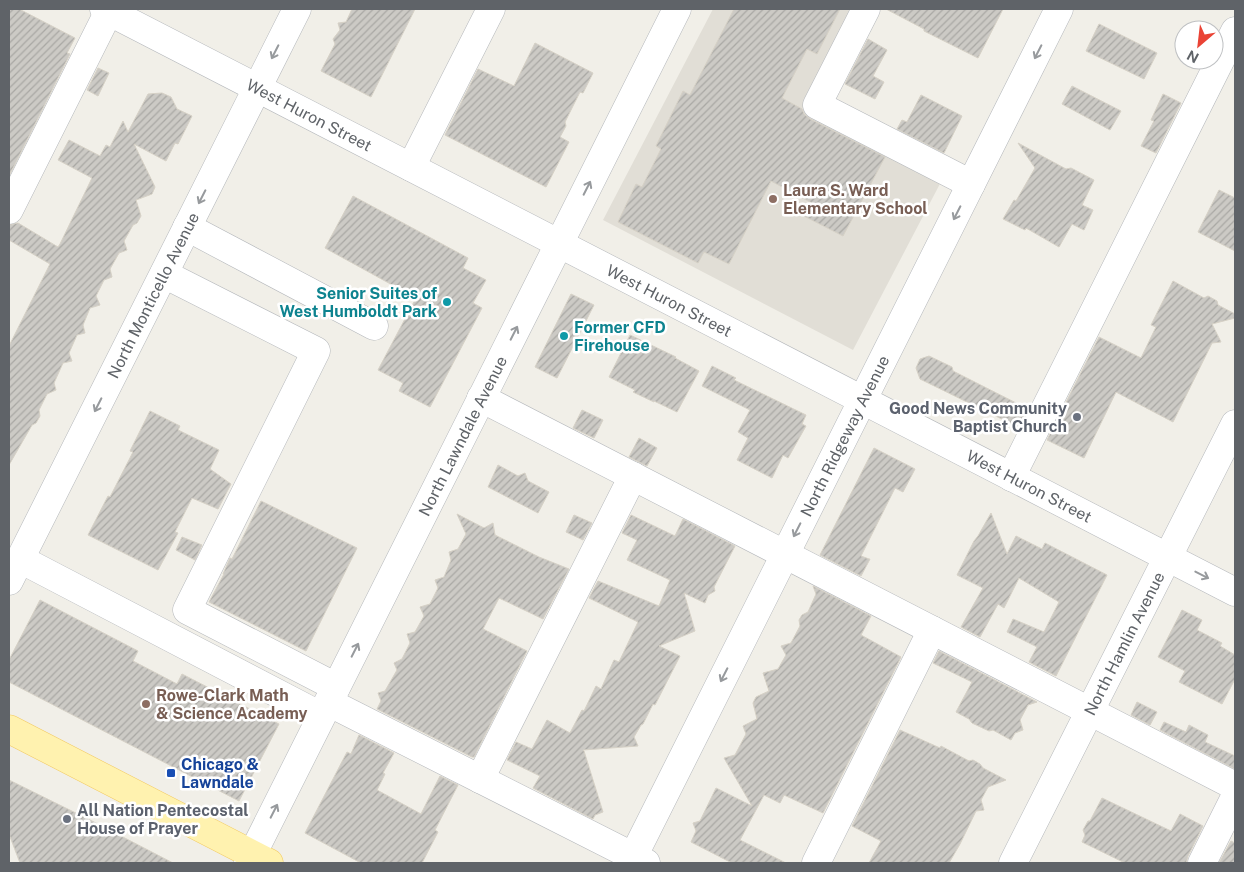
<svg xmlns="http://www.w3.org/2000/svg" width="1244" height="872" font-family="'Public Sans',sans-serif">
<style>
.education{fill:#e1ded6}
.building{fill:url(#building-hatch);stroke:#d6d1c6}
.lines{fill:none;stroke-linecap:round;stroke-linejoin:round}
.minor-casing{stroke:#b5b8bc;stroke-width:29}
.major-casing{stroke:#f2c960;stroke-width:29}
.minor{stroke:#fff;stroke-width:28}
.major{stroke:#fff2af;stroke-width:28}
.oneway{stroke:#979a9d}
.education-dot{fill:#8d6e63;stroke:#fff;stroke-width:2}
.culture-dot{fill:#0f9aa8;stroke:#fff;stroke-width:2}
.worship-dot{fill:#6b7280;stroke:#fff;stroke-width:2}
.transit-dot{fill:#1a4fb4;stroke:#fff;stroke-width:2}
.labels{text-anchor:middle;stroke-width:5;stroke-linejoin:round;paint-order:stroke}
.street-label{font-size:16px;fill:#5f6368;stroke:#fff}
.education-label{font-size:16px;font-weight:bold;fill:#785e54;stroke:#fff;text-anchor:start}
.culture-label{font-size:16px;font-weight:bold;fill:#0d838f;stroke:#fff;text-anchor:end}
.worship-label{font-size:16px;font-weight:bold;fill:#5b616d;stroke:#fff;text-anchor:end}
.transit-label{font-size:16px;font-weight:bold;fill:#164399;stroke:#fff;text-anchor:start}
</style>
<defs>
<pattern id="building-hatch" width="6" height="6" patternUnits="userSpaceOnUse" patternTransform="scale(1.25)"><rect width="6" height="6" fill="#cccac5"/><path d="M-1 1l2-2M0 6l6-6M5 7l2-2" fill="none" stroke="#a9a8a4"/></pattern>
</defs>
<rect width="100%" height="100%" fill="#f1efe8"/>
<path class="education" d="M713,9h142l-50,97 138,72 -90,172 -250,-130z"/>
<g class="building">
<path d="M9,9h10l56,29 -8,15 3,1 -61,122z"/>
<path d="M352,9h63l-44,88 -50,-26 14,-27 -2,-5 7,-9 -2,-7 8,-1z"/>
<path d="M734,9h106l-23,45 -10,-5 -25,49 20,11 2,5 6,5 75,38 -42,79 -39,-20 8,-13 -41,-22 -42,83 -25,-12 -6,11 -80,-41 18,-38 6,3 19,-38 -5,-3 27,-55 7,4z"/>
<path d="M886,9h117l-25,49 -54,-27v-2z"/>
<path d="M1099,24l58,29 -13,26 -58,-28z"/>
<path d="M868,39l19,11 -14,26 11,6 -9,17 -30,-15z"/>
<path d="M535,43l58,30 -10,20 -3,-1 -15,30 1,4 -6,11 9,5 -23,45 -101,-52 33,-66 36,17z"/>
<path d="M98,68l11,5 -11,23 -11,-6z"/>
<path d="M1072,86l49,25 -11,19 -48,-26z"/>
<path d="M162,93l9,4 6,12 15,7 -14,28 -3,-1 -9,18 -32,-17 21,43 -3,7 -16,6 5,16 -4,7 -4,2 -9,16 3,9 -8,3 -9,16 2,8 -8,3 -8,16 4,9 -10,3 -7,17 2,8 -8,2 -8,18 3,8 -9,2 -9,20 2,7 -9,4 -8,16 1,6 -4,7 -4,2 -23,40v-119l41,-82 -41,-24v-15l9,-2 40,24 2,-3 32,-66 -34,-18 11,-20 31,16 6,-11 4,2 13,-26 5,11 20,-38z"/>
<path d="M1163,94l18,9 -25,50 -15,-7 13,-25 -3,-1z"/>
<path d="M921,95l41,21 -18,37 -47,-24 5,-9 5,2z"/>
<path d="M1018,143l48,26 5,-1 23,12 -12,25 11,5 -9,20 -12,-6 -13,23 -33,-19 -1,2 -22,-11 11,-19 2,1 19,-33z"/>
<path d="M1219,190l16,8v53l-37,-19z"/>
<path d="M353,196l115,62 -5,10 23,12 -13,23 9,5 -52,99 -31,-16 4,-8 -25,-13 38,-72 -91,-50z"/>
<path d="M1173,281l31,17 4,-2 9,5 1,4 17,9v4l-23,6 9,18 -9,1 -39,79 -57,-30 -32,66 -37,-18 52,-103 42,21 15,-31 -5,-2z"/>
<path d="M571,294l23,11 -37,73 -22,-11z"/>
<path d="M630,335l46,22 -1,1 24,13 -22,41 -23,-11v1l-21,-10 2,-2 -26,-13z"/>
<path d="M929,356l23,11 1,4 75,38 -10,18 -98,-48 -4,-11 4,-9z"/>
<path d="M712,366l24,12 -2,2 72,35 -4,9 4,2 -18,32 -5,-3 -11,23 -35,-18 11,-22 -10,-6 12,-22 -48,-24z"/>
<path d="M582,410l21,10 -9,18 -21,-10z"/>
<path d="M150,411l30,15 -2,4 41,20 -9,19 21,15 -13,25 -26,-11 -17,34 3,1 -20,37 -70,-35 20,-39 2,1 23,-45 -3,-1z"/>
<path d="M639,438l18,10 -10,18 -18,-9z"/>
<path d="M874,448l41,21 -12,23 -8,-4 -34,68 8,3h1l-9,17 -41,-21z"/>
<path d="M498,465l20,11 7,-3 3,8 21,11 -11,21 -50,-26z"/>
<path d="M261,501l96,47 -51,103 -97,-49 15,-28h-1l7,-16 2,1z"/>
<path d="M991,513l16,41 9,-18 26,13 3,-6 62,32 -51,101 -27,-14 8,-15 -30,-15 6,-13 31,13 15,-30 -40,-24 -15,30 -6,-4 -18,33 -19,-10 22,-39 -26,-13 17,-34 4,-5z"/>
<path d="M457,514l27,14 9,-5 2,12 44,22 30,12 -26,50 -44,-21 -16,31 44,22 -53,106h-2l-95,-48 4,-8 -3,-8 7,-2 12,-21 -3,-7 8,-4 8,-16 -3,-9 8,-2 9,-16 -4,-9 10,-3 8,-16 -3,-8 9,-3 7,-17 -2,-8 9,-3 8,-15z"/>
<path d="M574,515l18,8 -9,17 -17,-8z"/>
<path d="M631,515l44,21 8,-17 52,27 -21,41 1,4 -7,4 -3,8 -21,-10 11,38 -36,15 21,10 -25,49 -2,-1 -10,20 -2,1 -7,12 4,9 -55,4 1,1 19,61 -8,3 -2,4 -60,-31 7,-12 -33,-16 9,-18 16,7 15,-29 23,13 12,-23 2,1 12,-25 5,3 13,-29 5,2 19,-40 -49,-24 9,-17 61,25 11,-26 -43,-20 10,-20 -15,-7z"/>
<path d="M182,537l20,8 -7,15 -19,-10z"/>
<path d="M813,586l58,30 -10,19 40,22 -78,156 -39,-18 -4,8 -16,-8 -24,45 46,23h-54l-41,-21 5,-11 -3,-8 7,-2 16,-33 36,18 -28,-48 11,-3 11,-21 -3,-8 14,-7 -4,-16 3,-6 13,-6 -6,-18 15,-4 8,-14 -5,-9 10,-3 9,-17 -1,-6 3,-5 6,-3 8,-18z"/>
<path d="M40,600l98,51 -5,10 44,23 5,-10 97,50 -40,77 -230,-119v-22z"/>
<path d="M1182,610l20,10 -5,10 25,13 -2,3 15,9v24l-13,25 -43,-22 6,-11 -27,-14z"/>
<path d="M939,651l98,51 -9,3 -8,15 3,10 -8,3 -4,7 -18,-10 -4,1 -17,-8 -3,-4 -13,-7 16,-30 -39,-19z"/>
<path d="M1137,702l20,10 -7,13 -19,-10z"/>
<path d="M1164,722l22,10 3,-7 19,10 -3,7 30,14v13l-75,-39z"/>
<path d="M900,730l40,18 1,-2 28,15 4,-1 7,4 3,4 23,12 -18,7 -7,13 3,10 -8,1 -16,33 -11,19h-80l12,-22 -29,-15z"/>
<path d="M359,735l35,18 -11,20 2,1 -8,16 44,24 19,-38 18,9 -23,45 3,2 -16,31h-61l-56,-30 42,-81 4,2z"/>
<path d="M9,780l83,41 81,42h-153l-11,-29z"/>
<path d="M1102,798l69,33 9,-17 23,12 -15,30 -2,7h-61l-43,-21 3,-7 -2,-5 5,-9h2z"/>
<path d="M1231,841l4,2v20h-16z"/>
</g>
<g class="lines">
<g class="minor-casing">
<g id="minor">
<path id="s1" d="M104,9l1131,583"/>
<path d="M866,9l-49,96 154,79"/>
<path d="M411,167l80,-158"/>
<path d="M9,210l101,-201"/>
<path d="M187,227l187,99"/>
<path d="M164,274l152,77 -129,259 149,77"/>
<path d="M481,398l754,388"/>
<path d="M1011,477l224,-446"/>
<path d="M20,559l301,157"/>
<path id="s2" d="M9,581l288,-572"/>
<path d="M328,702l318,161"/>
<path d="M480,779l153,-303"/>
<path id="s3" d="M248,863l429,-854"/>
<path id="s4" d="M630,863l429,-854"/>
<path d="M816,863l116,-233"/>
<path id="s5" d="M1013,863l222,-439"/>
<path d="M1202,863l33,-66"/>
</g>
</g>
<g class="major-casing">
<path id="major" d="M9,729l260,134"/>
</g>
<use href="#minor" class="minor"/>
<use href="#major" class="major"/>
</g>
<defs><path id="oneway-shaft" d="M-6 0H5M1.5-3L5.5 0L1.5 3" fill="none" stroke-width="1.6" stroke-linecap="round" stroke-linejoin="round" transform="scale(1.25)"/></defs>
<g class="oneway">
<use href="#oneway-shaft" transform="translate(275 52) rotate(117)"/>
<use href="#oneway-shaft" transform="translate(1038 52) rotate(117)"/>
<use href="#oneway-shaft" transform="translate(587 188) rotate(-63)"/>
<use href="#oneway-shaft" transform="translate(202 197) rotate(117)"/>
<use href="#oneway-shaft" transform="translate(957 213) rotate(117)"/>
<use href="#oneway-shaft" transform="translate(514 333) rotate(-63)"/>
<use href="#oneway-shaft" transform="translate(98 405) rotate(117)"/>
<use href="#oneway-shaft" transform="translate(797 530) rotate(117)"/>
<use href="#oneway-shaft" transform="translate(1202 575) rotate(27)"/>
<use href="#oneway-shaft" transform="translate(355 650) rotate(-63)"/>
<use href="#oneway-shaft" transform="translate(724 675) rotate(117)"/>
<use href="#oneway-shaft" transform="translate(274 811) rotate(-63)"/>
</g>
<g class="education-dot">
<circle cx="773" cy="199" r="5"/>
<circle cx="146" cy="704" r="5"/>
</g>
<g class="culture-dot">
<circle cx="447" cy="302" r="5"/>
<circle cx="564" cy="336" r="5"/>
</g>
<g class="worship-dot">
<circle cx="1077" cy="417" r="5"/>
<circle cx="67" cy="819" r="5"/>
</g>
<rect class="transit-dot" x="166" y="768" width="10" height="10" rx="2.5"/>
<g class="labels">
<g class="street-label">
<text dy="6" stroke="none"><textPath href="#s1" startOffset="231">West Huron Street</textPath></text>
<text dy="6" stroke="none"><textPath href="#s2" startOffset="320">North Monticello Avenue</textPath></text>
<text dy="6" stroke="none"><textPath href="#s1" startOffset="636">West Huron Street</textPath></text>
<text dy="6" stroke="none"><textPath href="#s3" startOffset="478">North Lawndale Avenue</textPath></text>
<text dy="6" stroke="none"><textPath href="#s4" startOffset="478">North Ridgeway Avenue</textPath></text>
<text dy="6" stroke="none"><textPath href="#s1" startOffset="1041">West Huron Street</textPath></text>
<text dy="6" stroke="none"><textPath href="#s5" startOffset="246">North Hamlin Avenue</textPath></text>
</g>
<g class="education-label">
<text x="783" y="196">Laura S. Ward<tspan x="783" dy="18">Elementary School</tspan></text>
<text x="156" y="701">Rowe-Clark Math<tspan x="156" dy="18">&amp; Science Academy</tspan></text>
</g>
<g class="culture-label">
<text x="437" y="299">Senior Suites of<tspan x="437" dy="18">West Humboldt Park</tspan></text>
<text x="574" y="333" text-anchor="start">Former CFD<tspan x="574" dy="18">Firehouse</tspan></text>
</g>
<g class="worship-label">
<text x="1067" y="414">Good News Community<tspan x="1067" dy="18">Baptist Church</tspan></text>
<text x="77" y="816" text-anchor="start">All Nation Pentecostal<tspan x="77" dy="18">House of Prayer</tspan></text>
</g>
<g class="transit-label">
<text x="181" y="770">Chicago &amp;<tspan x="181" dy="18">Lawndale</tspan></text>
</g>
</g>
<rect width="1244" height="872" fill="none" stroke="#5f6368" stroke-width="20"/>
<g transform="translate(1199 45) rotate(208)"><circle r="24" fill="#ffffff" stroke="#bfc1c3"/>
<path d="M0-4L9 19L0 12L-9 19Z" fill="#ea4335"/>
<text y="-8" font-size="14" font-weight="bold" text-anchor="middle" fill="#5f6368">N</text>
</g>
</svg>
